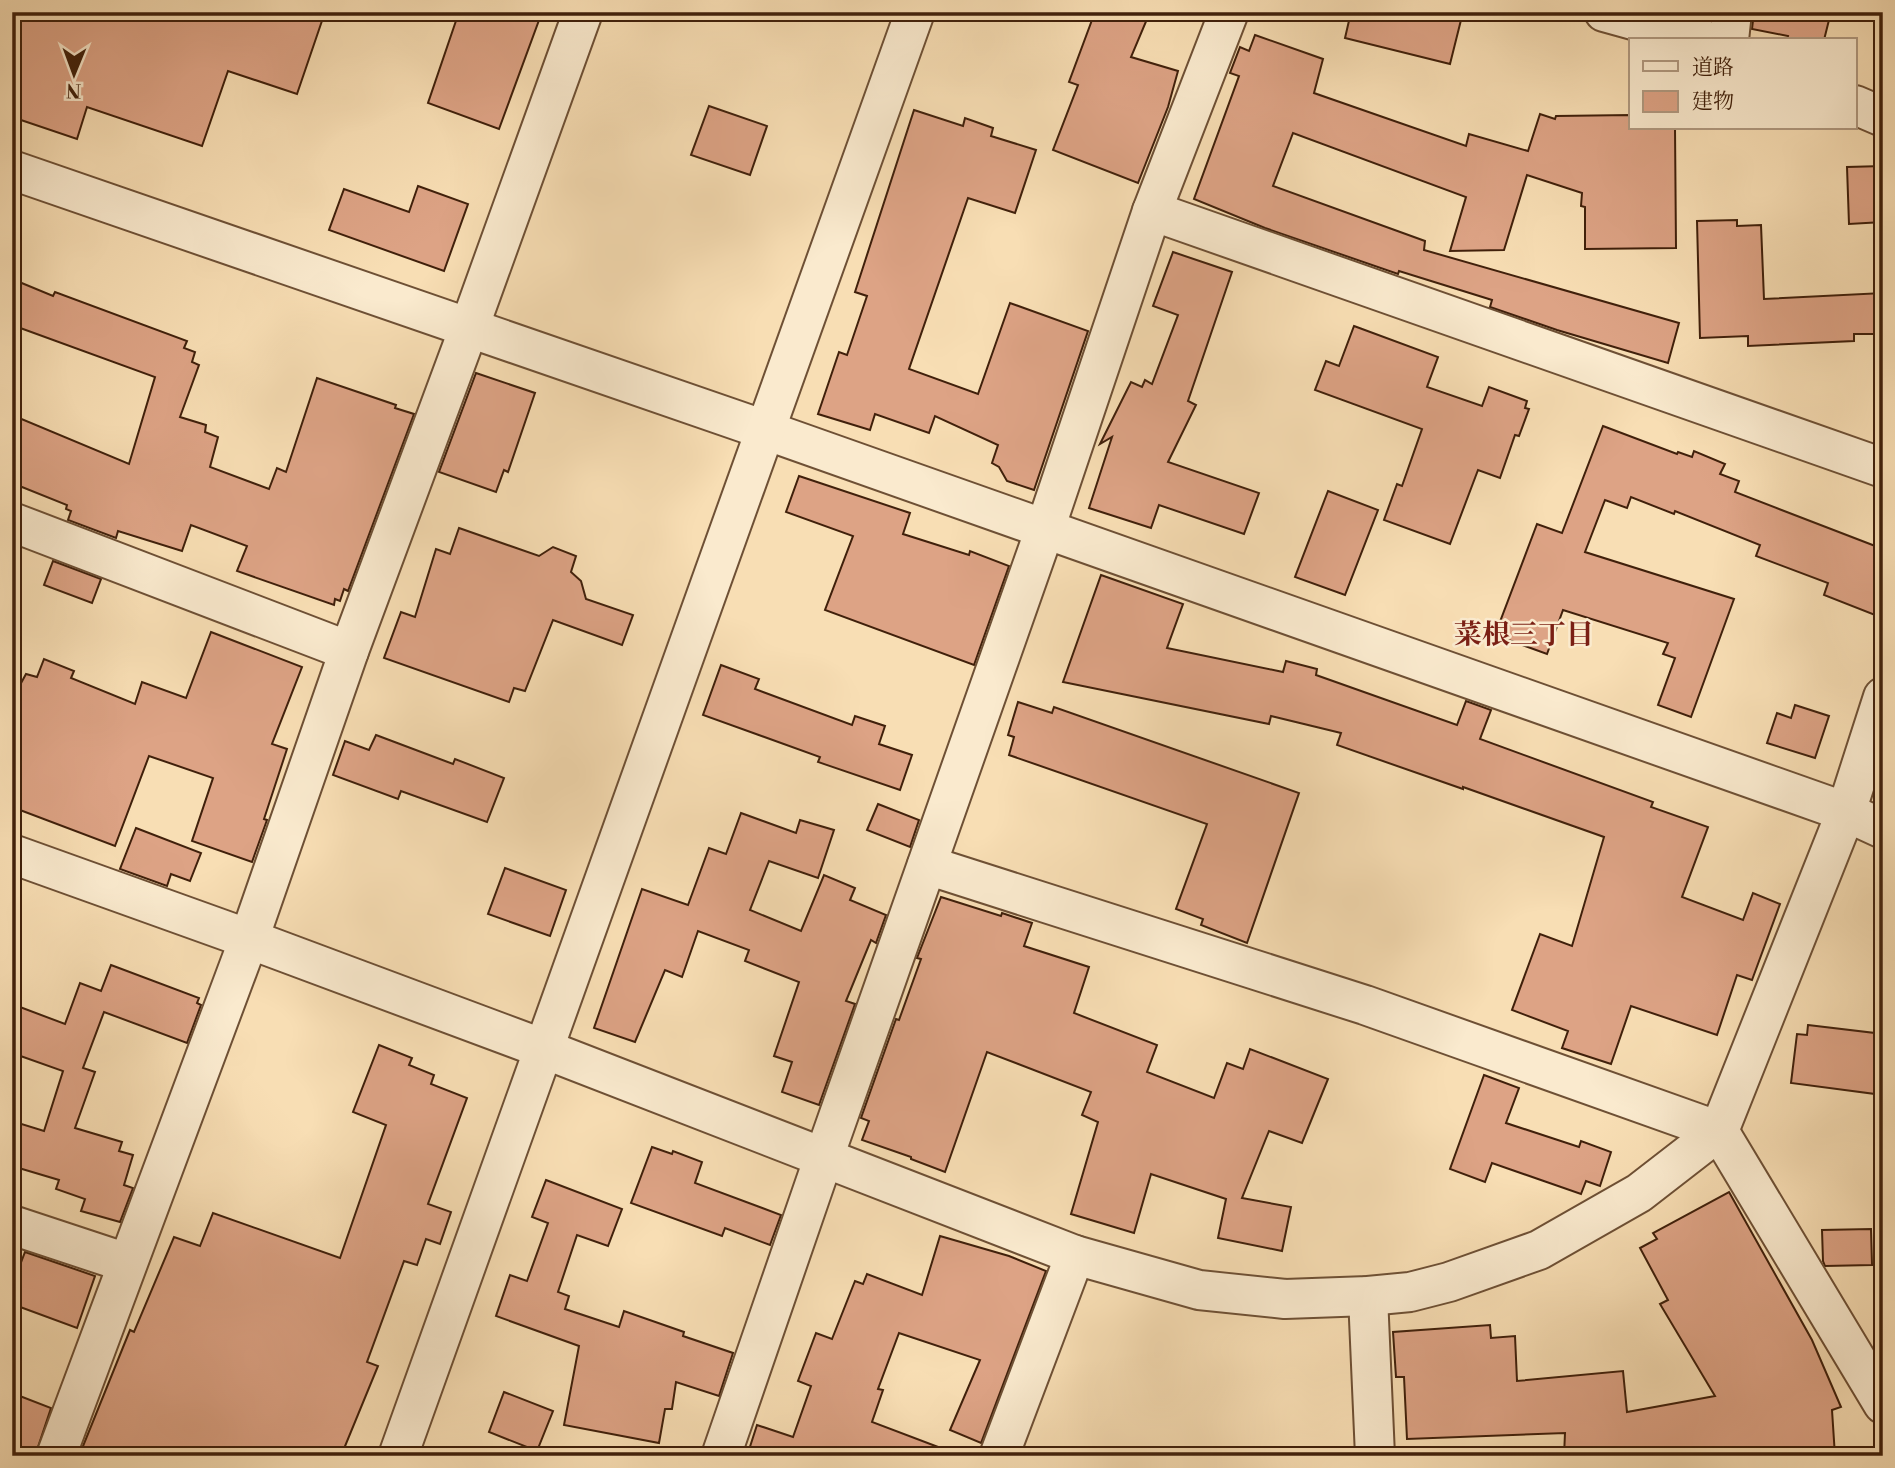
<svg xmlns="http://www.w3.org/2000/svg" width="1895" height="1468" font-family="'Libre Bodoni','Noto Serif JP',serif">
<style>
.building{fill:#dda385;stroke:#40200b;stroke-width:2}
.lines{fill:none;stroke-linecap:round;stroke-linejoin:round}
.minor-casing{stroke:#6e5035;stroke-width:42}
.tertiary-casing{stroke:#6e5035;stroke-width:42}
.minor{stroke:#faeace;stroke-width:38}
.tertiary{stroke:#faeace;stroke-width:38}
.labels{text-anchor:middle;stroke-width:5;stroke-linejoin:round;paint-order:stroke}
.neighbourhood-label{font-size:28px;font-weight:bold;fill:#7a1f14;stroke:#faeace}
</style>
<rect width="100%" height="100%" fill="#f8deb4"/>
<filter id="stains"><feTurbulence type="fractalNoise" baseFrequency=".00286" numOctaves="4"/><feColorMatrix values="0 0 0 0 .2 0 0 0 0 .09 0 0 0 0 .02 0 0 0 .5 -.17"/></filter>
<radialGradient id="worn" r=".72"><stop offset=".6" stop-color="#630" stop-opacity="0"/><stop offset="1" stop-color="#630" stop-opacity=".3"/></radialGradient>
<g class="building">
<path d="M12,12h313l-28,82 -69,-23 -26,75 -115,-39 -10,32 -65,-22z"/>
<path d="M459,12h83l-43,117 -71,-26z"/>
<path d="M1095,12h55l-19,45 47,14 -10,36 -30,76 -85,-33 25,-65 -9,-3z"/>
<path d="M1351,12h112l-13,52 -105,-26z"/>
<path d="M1754,12h77l-7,28h-37l1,-4 -36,-7z"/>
<path d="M1255,35l68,24 -9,34 152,53 3,-12 59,17 12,-37 15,5 1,-3 75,-1v13h44l1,120 -91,1v-42l-4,-1 1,-13 -55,-18 -23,75 -54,1 16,-54 -173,-64 -20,53 152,55 -1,9 255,73 -11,40 -111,-33 -67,-23 2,-7 -93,-29 -1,3 -133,-46 -71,-29 45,-123 -9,-3 10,-26 9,4z"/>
<path d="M709,106l58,20 -17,49 -59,-20z"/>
<path d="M914,110l49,16 2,-8 28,10 -2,8 45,14 -21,63 -47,-15 -59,171 69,25 32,-91 78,28 -54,159 -27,-9 -8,-14 -7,-4 6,-18 -63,-29 -6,17 -54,-19 -5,16 -52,-16 21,-62 8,3 20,-59 -12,-4z"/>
<path d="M1883,166v56l-34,2 -2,-57z"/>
<path d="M418,186l50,18 -24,67 -115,-41 15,-41 65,23z"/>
<path d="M1737,220v6l24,-1 3,74 119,-6v41h-29v7l-106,5v-10l-48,2 -3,-117z"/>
<path d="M1173,252l59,20 -44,129 8,4 -28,57 91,31 -15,41 -85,-29 -8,23 -62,-20 23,-71 -12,7 31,-62 11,5 3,-7 7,4 26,-69 -25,-9z"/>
<path d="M12,279l41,17 2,-4 132,49 -3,7 11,4 -3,10 7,3 -19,52 26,8 -1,7 13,5 -8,30 59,22 8,-21 9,4 31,-94 79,27 -1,3 19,6 -66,177 -4,-2 -4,12 -5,-2 -1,6 -97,-34 10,-25 -56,-21 -9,26 -64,-20 -2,7 -48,-18 3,-9 -5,-2 1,-4 -55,-22v-68l117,49 26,-87 -143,-52z"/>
<path d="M1354,326l84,31 -11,30 55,19 7,-19 38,14 -2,7 4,1 -10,27 -4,-1 -15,43 -22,-8 -28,74 -66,-24 13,-36 5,2 20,-57 -107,-39 11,-29 13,5z"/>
<path d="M476,373l59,20 -27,79 -4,-2 -8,22 -57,-20z"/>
<path d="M1603,426l74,28 1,-2 14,5 2,-6 31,13 -5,10 19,7 -4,11 148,57v48l-8,18 -51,-20 4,-12 -72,-27 4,-11 -85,-34 -1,3 -43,-17 -4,11 -22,-8 -20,52 149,47 -43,118 -33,-12 17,-47 -12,-4 5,-11 -105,-33 -16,44 -52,-19 42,-111 25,9z"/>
<path d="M799,476l111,37 -7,21 66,21 1,-4 39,15 -35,99 -149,-55 28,-74 -67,-24z"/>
<path d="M1328,491l50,19 -33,85 -50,-18z"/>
<path d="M459,528l80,28 14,-9 23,9 -5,16 10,9 5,18 47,16 -11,30 -69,-25 -28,71 -11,-3 -5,14 -125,-44 17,-46 14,5 21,-68 14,5z"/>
<path d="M53,561l48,18 -9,24 -48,-18z"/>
<path d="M1101,575l82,29 -16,44 116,24 3,-11 31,8 -1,6 141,50 9,-24 25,9 -11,29 173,63 -2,5 57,20 -26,70 61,23 10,-27 27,11 -28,76 -15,-5 -20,60 -86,-29 -20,58 -49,-16 6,-17 -56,-21 28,-76 32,12 32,-109 -141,-50v2l-126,-44 4,-12 -70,-17 -2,8 -206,-42z"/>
<path d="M211,632l91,35 -30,77 15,5 -23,70 3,1 -15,42 -60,-21 21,-63 -64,-22 -34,90 -103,-39v-125l8,3 6,-11 11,3 7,-18 30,12 -3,7 64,26 7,-22 44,16z"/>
<path d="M721,665l38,14 -4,10 97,36 3,-9 30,10 -6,18 33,11 -12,35 -82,-28 2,-5 -117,-42z"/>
<path d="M1018,702l34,11 2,-6 245,86 -52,150 -46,-18 2,-6 -27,-10 31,-85 -198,-69 5,-18 -6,-2z"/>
<path d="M1795,705l34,11 -14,42 -48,-15 10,-30 14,5z"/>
<path d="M376,735l77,29 2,-5 49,19 -17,44 -86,-31 -3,8 -65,-24 12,-34 24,9z"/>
<path d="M878,804l41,16 -9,27 -43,-17z"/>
<path d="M741,813l55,20 4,-13 34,10 -16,48 -49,-17 -19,49 51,21 23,-56 31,13 -5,12 36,15 -10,28 -5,-3 -25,61 9,3 -36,101 -37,-13 10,-30 -18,-6 25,-74 -54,-21 4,-11 -51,-19 -16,46 -17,-7 -30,72 -41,-14 48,-139 46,16 21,-57 17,6z"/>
<path d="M136,828l65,25 -11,28 -19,-7 -4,12 -47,-17z"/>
<path d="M505,868l61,22 -16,46 -62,-22z"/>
<path d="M941,897l60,19 1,-3 30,10 -8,23 65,21 -15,46 83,32 -10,27 67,26 13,-35 16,6 7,-20 78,30 -26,64 -33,-12 -27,67 49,9 -9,44 -64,-13 8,-39 -75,-25 -17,59 -63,-19 27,-92 -16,-7 9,-23 -104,-40 -42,120 -34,-13v-2l-49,-17 7,-19 -8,-3 35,-99 3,1 22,-61 -4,-1z"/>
<path d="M111,965l88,33 -2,5 4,2 -14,38 -83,-31 -21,56 12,4 -20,56 47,14 -3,9 14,4 -9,30 9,3 -13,34 -39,-11 4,-12 -29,-10 3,-9 -47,-14v-45l32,10 19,-60 -51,-18v-49l53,20 15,-41 21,8z"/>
<path d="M1808,1025l75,9v61l-92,-12 6,-49 10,1z"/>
<path d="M379,1045l33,13 -3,7 25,10 -3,9 36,14 -39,106 23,8 -11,32 -14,-5 -9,26 -13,-4 -37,101 11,4 -37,90h-262l51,-126 4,2 40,-95 26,9 13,-33 127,45 46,-133 -33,-13z"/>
<path d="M1484,1075l35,13 -13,35 73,24 2,-6 30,11 -11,34 -14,-5 -5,13 -89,-31 -7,19 -35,-13z"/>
<path d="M652,1147l20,7 1,-3 29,11 -7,21 86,32 -11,30 -45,-17 -3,8 -91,-33z"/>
<path d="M546,1180l76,29 -14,37 -31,-11 -19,57 11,4 -4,13 54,18 5,-16 60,21 -1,4 50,17 -14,43 -43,-14 -4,27h-7l-6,34 -95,-18 15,-79 -83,-30 14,-41 17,6 21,-58 -16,-6z"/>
<path d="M1729,1192l83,148 29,67 -9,3 3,46h-271l1,-23 -158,6 -3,-62h-8l-3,-45 97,-7 1,13 24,-2 2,45 106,-10 4,41 88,-16 -55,-92 8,-4 -28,-52 17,-9 -4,-6z"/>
<path d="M1871,1229l1,36 -47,1 -2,-5 -1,-31z"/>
<path d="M940,1236l69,20 37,15 -65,172 -31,-13 30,-70 -81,-27 -21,56 5,1 -11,32 82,31v3h-207l10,-31 36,12 18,-51 -13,-5 18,-48 16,6 23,-58 8,3 4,-10 55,21z"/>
<path d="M25,1252l70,24 -18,52 -65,-24v-18z"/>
<path d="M504,1392l49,19 -16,40 -48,-19z"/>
<path d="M12,1393l39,15 -16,48 -23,-9z"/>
</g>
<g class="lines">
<g class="minor-casing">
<g id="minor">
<path d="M1604,12l101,28"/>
<path d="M1729,40l3,-28"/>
<path d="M1855,105l28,12"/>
<path d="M1152,211l731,257"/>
<path d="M12,522l337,129"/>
<path d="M12,854l237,85 295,110 531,206 124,35 86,9 83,-3 42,-4 39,-10 90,-32 100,-57 80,-62 127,-319 37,-115"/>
<path d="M927,865l438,140 354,126 164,273"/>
<path d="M12,1225l115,38"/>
<path d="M1368,1296l7,160"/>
<path d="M56,1456l193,-517 100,-288 120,-323 114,-316"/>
<path d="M721,1456l103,-299 221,-628 107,-318 77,-199"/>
<path d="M999,1456l76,-201"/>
</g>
</g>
<g class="tertiary-casing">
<g id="tertiary">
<path d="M12,170l753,260 1081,382 37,17"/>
<path d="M398,1456l517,-1444"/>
</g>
</g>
<use href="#minor" class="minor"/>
<use href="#tertiary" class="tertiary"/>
</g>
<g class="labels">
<g class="neighbourhood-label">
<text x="1524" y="644">菜根三丁目</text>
</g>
</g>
<rect width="1895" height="1468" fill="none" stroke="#f8deb4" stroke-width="42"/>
<rect x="14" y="14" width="1867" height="1440" fill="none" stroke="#40200b" stroke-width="3.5"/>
<rect x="21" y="21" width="1853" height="1426" fill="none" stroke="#40200b" stroke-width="2"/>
<rect x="1629" y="38" width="228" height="91" fill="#faeace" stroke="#b09980" stroke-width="2"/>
<rect x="1643" y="61" width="35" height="10" fill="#faeace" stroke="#b09980" stroke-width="2"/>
<text x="1692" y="74" font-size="21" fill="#40200b">道路</text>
<rect x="1643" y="91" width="35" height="21" fill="#dda385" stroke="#b09980" stroke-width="2"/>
<text x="1692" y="108" font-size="21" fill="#40200b">建物</text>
<g transform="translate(74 74) rotate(181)" stroke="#faeace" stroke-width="5" paint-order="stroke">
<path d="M0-5L12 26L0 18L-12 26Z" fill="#40200b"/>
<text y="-10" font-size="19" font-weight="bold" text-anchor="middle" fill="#40200b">N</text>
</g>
<rect width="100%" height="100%" filter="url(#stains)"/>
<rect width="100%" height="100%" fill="url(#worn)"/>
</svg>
